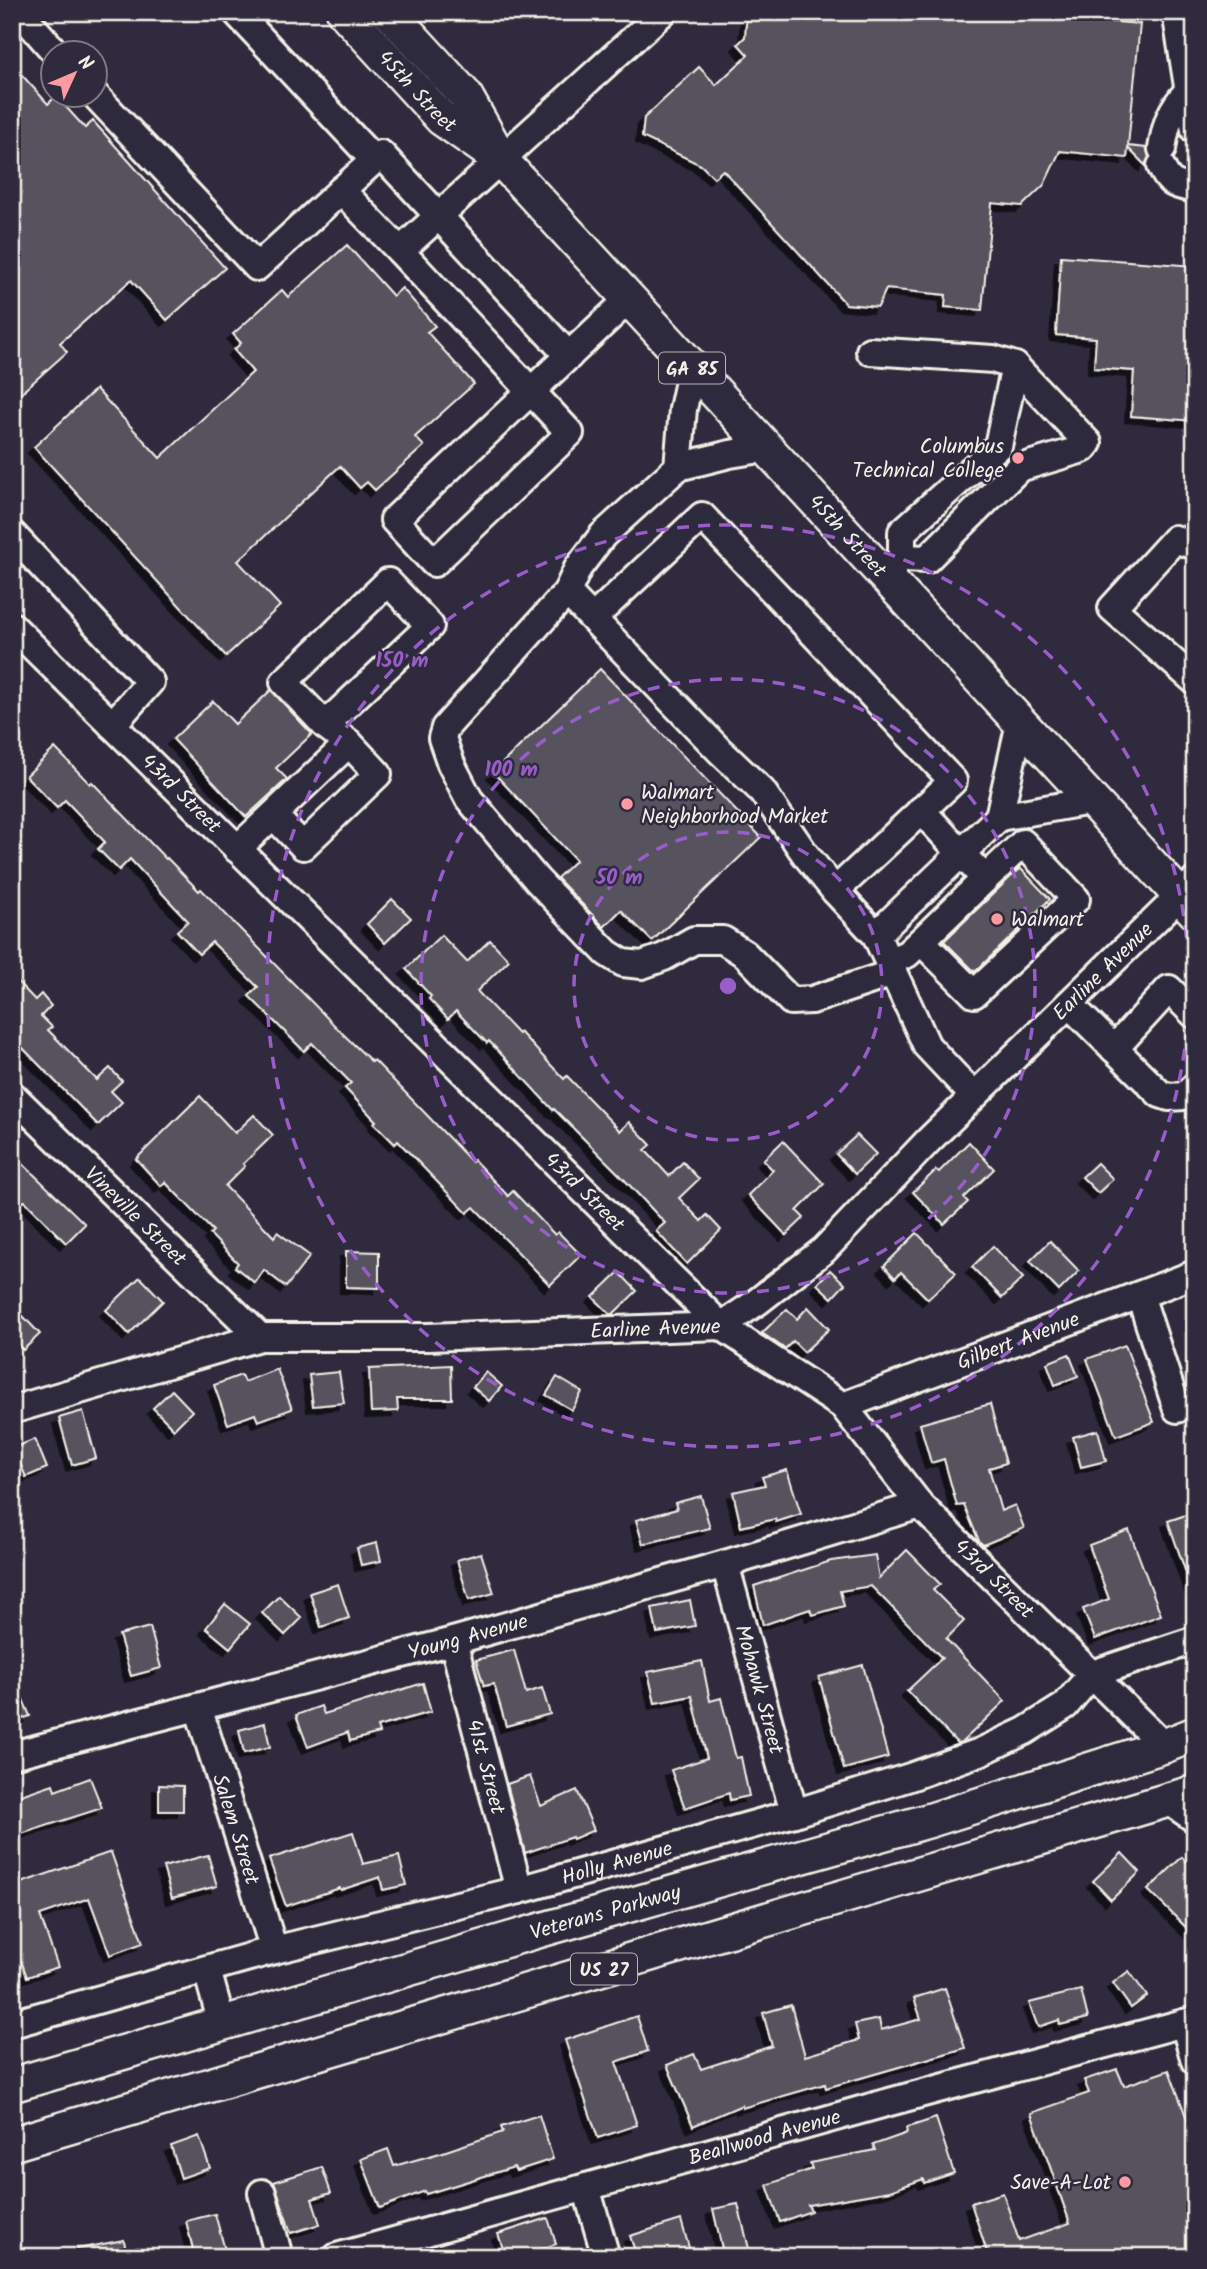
<svg xmlns="http://www.w3.org/2000/svg" width="1207" height="2269" font-family="Kalam,sans-serif">
<style>
.building{fill:#56525f;stroke:#f4f1e8;stroke-width:2;filter:url(#shadow)}
.lines{fill:none;stroke-linecap:round;stroke-linejoin:round}
.minor-casing{stroke:#f4f1e8;stroke-width:32}
.major-casing{stroke:#f4f1e8;stroke-width:38}
.minor{stroke:#2f2a3d;stroke-width:26}
.major{stroke:#2f2a3d;stroke-width:33}
.ring{fill:none;stroke:#995dc9;stroke-width:3.5;stroke-dasharray:12 9}
.poi-dot{fill:#ff9aa2;stroke:#2f2a3d;stroke-width:2.5}
.labels{text-anchor:middle;stroke-width:5;stroke-linejoin:round;paint-order:stroke}
.shield{fill:#2f2a3d;stroke:#b9b5b5;stroke-width:2}
.shield-label{font-size:19px;font-weight:bold;fill:#f4f1e8}
.street-label{font-size:21px;fill:#f4f1e8;stroke:#2f2a3d}
.poi-label{font-size:21px;fill:#f4f1e8;stroke:#2f2a3d;text-anchor:end}
.centre{fill:#995dc9;stroke:#2f2a3d;stroke-width:3.5}
.ring-label{font-size:21px;text-anchor:middle;font-weight:bold;fill:#995dc9;stroke:#2f2a3d;stroke-width:5;stroke-linejoin:round;paint-order:stroke}
</style>
<defs>
<filter id="shadow"><feDropShadow dx="-6" dy="6" stdDeviation="0" flood-color="#0009"/></filter>
</defs>
<rect width="100%" height="100%" fill="#2f2a3d"/>
<filter id="ink" filterUnits="userSpaceOnUse"><feTurbulence type="fractalNoise" baseFrequency=".0143" numOctaves="2"/><feDisplacementMap in="SourceGraphic" scale="14" xChannelSelector="R" yChannelSelector="G"/><feConvolveMatrix kernelMatrix="1 2 1 2 8 2 1 2 1" color-interpolation-filters="sRGB"/></filter>
<g filter="url(#ink)">
<g class="building">
<path d="M747,12h324l-1,6 70,6 -12,122 19,2 2,9 -4,8 -17,-17 -1,10 -67,-7 -16,34 -22,21 -30,-3 -10,107 -37,-3 1,-12 -60,-6 -8,18 -32,-3 -123,-134 -9,8 -13,-13 -59,-28 2,-19 55,-51 17,18 32,-30 -10,-11 7,-7z"/>
<path d="M12,64l36,40 8,-8 29,32 8,-7 132,147 -58,52 -36,-40 -71,63 7,9 -55,49z"/>
<path d="M347,245l46,51 9,-8 33,38 -8,6 47,52 -59,53 9,9 -49,44 -8,-8 -7,6 -20,-22 -102,95 42,45 -54,50 -192,-209 62,-58 64,69 93,-86 -19,-22 7,-7 -8,-9 49,-44 6,7z"/>
<path d="M1061,256l134,10v155l-64,-5 3,-45 -40,-3 2,-30 -40,-3z"/>
<path d="M600,669l161,168 -109,104 -31,-31 -17,17 -47,-49 19,-18 -83,-88z"/>
<path d="M271,690l41,44 -36,34 11,11 -41,38 -73,-78 40,-38 22,23z"/>
<path d="M55,748l35,36 2,-2 74,77 1,-1 32,33 2,-2 142,145 29,28 2,-2 98,102 2,-2 34,36 5,-5 42,44 3,-3 23,23 -31,30 -76,-78 -7,6 -69,-72 -3,3 -21,-21 2,-2 -31,-33 6,-5 -39,-40 -8,8 -55,-55 9,-9 -46,-45 -13,12 -22,-23 11,-10 -58,-62 -11,11 -21,-21 7,-7 -40,-42 -8,8 -31,-32z"/>
<path d="M1020,868l30,31 -75,73 -31,-31z"/>
<path d="M392,899l19,19 -26,25 -18,-19z"/>
<path d="M441,935l26,27 23,-22 19,20 -32,31 41,43 2,-2 44,47 3,-3 53,55 9,-9 22,23 -6,5 24,26 14,-14 16,17 -20,19 22,23 6,-6 14,15 -34,34 -31,-33 9,-8 -45,-48 -66,-66 -1,1 -64,-69 -2,2 -31,-32 -8,8 -19,-20 2,-3 -25,-27z"/>
<path d="M12,976l23,24 6,-6 10,12 -10,10 11,11 -4,3 49,50 13,-12 12,13 -11,10 11,11 -24,23 -86,-88z"/>
<path d="M200,1096l35,37 19,-18 19,20 -30,29 2,2 -20,20 49,51 3,-5 33,24 -24,31 -22,-17 -9,13 -20,-16 3,-4 -28,-29 3,-3 -48,-49 -4,4 -25,-27z"/>
<path d="M857,1135l19,19 -21,20 -19,-20z"/>
<path d="M783,1141l41,43 -27,27 7,7 -18,17 -38,-40 25,-25 -10,-10z"/>
<path d="M969,1142l25,27 -30,29 4,4 -24,22 -31,-32 23,-22 3,2z"/>
<path d="M1097,1163l16,16 -15,14 -16,-16z"/>
<path d="M23,1164l62,60 -19,19 -41,-42 -2,1 -11,-11v-16z"/>
<path d="M917,1233l39,40 -28,26 -27,-27 -6,6 -11,-12z"/>
<path d="M1050,1241l29,30 -20,20 -29,-30z"/>
<path d="M993,1246l30,32 -21,20 -30,-31z"/>
<path d="M346,1251l33,1v36l-33,-1z"/>
<path d="M830,1270l15,14 -13,14 -15,-14z"/>
<path d="M619,1272l18,19 -24,23h-3l-17,-17z"/>
<path d="M140,1277l23,24 -34,33 -23,-24z"/>
<path d="M808,1307l21,22 -25,23 -11,-11 -8,8 -23,-16 25,-24 10,10z"/>
<path d="M21,1314l19,20 -17,16 -11,-11v-17z"/>
<path d="M1125,1345l29,77 -38,14 -29,-77z"/>
<path d="M1069,1354l9,22 -23,9 -8,-22z"/>
<path d="M451,1365l1,34h-55l1,12 -27,1 -2,-43z"/>
<path d="M277,1369l15,40 -34,12 -3,-7 -27,10 -14,-39 27,-10 3,7z"/>
<path d="M339,1372l5,31 -31,3 -4,-31z"/>
<path d="M486,1372l16,14 -13,15 -16,-14z"/>
<path d="M557,1377l25,15 -10,18 -26,-15z"/>
<path d="M172,1390l20,21 -18,18 -21,-21z"/>
<path d="M990,1404l16,59 -17,5 12,43 14,-6 9,23 -41,17 -4,-4 -15,-36 -7,1 -13,-47 -13,4 -11,-39z"/>
<path d="M83,1411l13,47 -24,7 -13,-47z"/>
<path d="M1098,1430l8,31 -25,6 -8,-30z"/>
<path d="M35,1439l12,29 -21,9 -13,-29z"/>
<path d="M787,1470l14,44 -25,8 -1,-3 -34,8 -8,-35 32,-7 -3,-8z"/>
<path d="M701,1496l9,32 -67,16 -7,-24 41,-11 -2,-6z"/>
<path d="M1195,1512v78h-3l-24,-69z"/>
<path d="M1129,1530l32,85 -66,24 -12,-30 26,-10 -20,-54z"/>
<path d="M377,1543l4,18 -20,4 -4,-17z"/>
<path d="M907,1550l33,34 -7,6 31,31 -18,18 59,62 -43,41 -5,1 -50,-52 35,-33 -71,-72 -31,5 4,15 -32,9 -2,-6 -47,16 -9,-39 77,-25 44,-6 4,23z"/>
<path d="M481,1553l13,40 -25,7 -12,-40z"/>
<path d="M338,1584l11,34 -28,9 -11,-34z"/>
<path d="M279,1596l23,22 -17,17 -23,-22z"/>
<path d="M690,1600l5,26 -38,7 -5,-25z"/>
<path d="M225,1604l25,20 -20,24 -24,-20z"/>
<path d="M150,1627l11,41 -30,8 -12,-41z"/>
<path d="M514,1650l12,43 16,-5 8,26 -44,12 -12,-42 -10,2 -8,-26z"/>
<path d="M702,1661l8,40 11,-3 15,60 5,-1 8,39 -19,4 -1,-7 -44,15 -14,-38 36,-12 -15,-62 -37,7 -7,-31z"/>
<path d="M863,1665l25,92 -44,12 -25,-92z"/>
<path d="M12,1674l18,42 -18,7z"/>
<path d="M423,1683l8,29 -54,15 2,6 -29,8 -2,-9 -40,15 -12,-32 25,-9 3,8z"/>
<path d="M265,1723l5,24 -26,6 -5,-23z"/>
<path d="M530,1776l11,30 36,-16 17,40 -21,9 -1,-2 -47,16 -18,-69z"/>
<path d="M90,1778l12,30 -90,29v-39l41,-14 2,7z"/>
<path d="M159,1785l24,1v25h-24z"/>
<path d="M353,1832l10,32 36,-8 7,29 -23,5 -3,-13 -39,13 -1,-2 -54,18 -17,-47z"/>
<path d="M111,1852l32,91 -33,12 -21,-57 -49,17 18,52 -31,10 -15,-42v-49z"/>
<path d="M1122,1853l18,19 -29,28 -18,-19z"/>
<path d="M208,1855l9,31 -45,12 -9,-31z"/>
<path d="M1182,1857l13,14v65l-47,-46z"/>
<path d="M1129,1971l18,25 -16,12 -18,-25z"/>
<path d="M945,1988l20,60 -139,40 -1,-4 -83,24v-3l-49,21 -26,-61 27,-11 7,15 71,-23 -9,-33 28,-8 14,51 54,-16 -4,-16 24,-5 2,11 40,-11 -7,-21z"/>
<path d="M1081,1990l7,28 -28,7 -1,-5 -21,7 -9,-24z"/>
<path d="M637,2016l11,35 -32,11 21,63 -39,13 -33,-98z"/>
<path d="M1117,2069l7,17 45,-16 26,71v116h-213l-1,-3 6,-2 -16,-49 32,-10 16,48 51,-18 -39,-110 58,-20 -5,-13z"/>
<path d="M539,2115l14,44 -37,12 -2,-4 -88,27 -1,-3 -45,17 -19,-49 27,-10 6,17 46,-13 63,-21 -2,-5z"/>
<path d="M936,2118l18,55 -30,10 -1,-4 -33,12 -82,14 3,6 -31,11 -13,-37 45,-16 -2,-6 65,-13 -2,-5 34,-12 -1,-5z"/>
<path d="M199,2136l11,32 -29,10 -10,-32z"/>
<path d="M322,2167l9,26 -19,6 8,25 -29,9 -17,-51z"/>
<path d="M738,2204l13,53h-27l-11,-48z"/>
<path d="M215,2214l12,43h-32l-9,-36z"/>
<path d="M548,2218l8,26 -39,13h-11l-8,-23z"/>
<path d="M681,2220l9,31 -20,6h-33l-7,-21z"/>
<path d="M124,2240l3,17h-49l-1,-8z"/>
</g>
<g class="lines">
<g class="minor-casing">
<g id="minor">
<path d="M20,12l35,40"/>
<path d="M236,12l138,148"/>
<path d="M1174,12l3,6 18,112"/>
<path d="M94,94l163,173 124,-113 188,202"/>
<path d="M1162,149c4,-26 8,-38 26,-58"/>
<path d="M1161,166c8,19 15,19 34,23"/>
<path d="M341,190l59,61"/>
<path d="M629,299l-235,221 40,43 136,-130 -170,-182 263,-239"/>
<path d="M870,351l123,8 22,7 73,77 -5,6 -64,19 -92,91 -25,-1"/>
<path d="M767,448l-37,6 -52,13 -75,68 -25,33 -11,24 152,158 43,41 43,63 30,37 41,44 51,111 47,50"/>
<path d="M678,467l5,-58 9,-42"/>
<path d="M12,534l138,148 -38,43"/>
<path d="M1195,546l-20,-7 -63,69 83,73"/>
<path d="M889,570l13,-12v-26l96,-86 17,-80"/>
<path d="M567,592l-122,136 -3,10 9,26 18,35 68,81 70,73 16,10 19,2 22,-8 30,-17h29l22,14 46,47 21,-1 81,-27"/>
<path d="M593,618l109,-102 251,265 -118,110"/>
<path id="s1" d="M12,626l709,700 122,80 77,99 244,241"/>
<path d="M274,816l29,30 75,-72 -29,-31 -24,-18 -41,-43 104,-100 42,44 -105,99"/>
<path d="M999,817l21,-94"/>
<path d="M237,849l112,-106"/>
<path d="M876,935l123,-118 92,-16"/>
<path d="M921,941l64,-62"/>
<path d="M888,962l19,-8 14,-13 53,53 102,-95 -53,-56 -38,36 -64,-69"/>
<path d="M1069,1004l91,90 9,3 15,-1 11,-10"/>
<path d="M1114,1049l55,-60 26,26"/>
<path id="s2" d="M12,1095l248,242"/>
<path d="M1140,1295l37,114"/>
<path id="s3" d="M843,1406l352,-132"/>
<path id="s4" d="M12,1410l248,-73h168l293,-11 36,-24 67,-52 105,-110 266,-259"/>
<path id="s5" d="M725,1564l69,249"/>
<path id="s6" d="M453,1641l66,249"/>
<path id="s7" d="M198,1707l76,243"/>
<path id="s8" d="M12,1755l441,-114 272,-77 195,-59"/>
<path d="M1169,1801l26,18"/>
<path d="M207,1970l15,54"/>
<path d="M1184,2023l11,38"/>
<path id="s9" d="M12,2024l262,-74 245,-60 275,-77 116,-36 70,-25 45,-21 40,-25 27,-32 103,-34"/>
<path d="M586,2187l20,70"/>
<path d="M262,2193l17,64"/>
<path id="s10" d="M337,2257l545,-153 313,-84"/>
</g>
</g>
<g class="major-casing">
<g id="major">
<path id="s11" d="M344,12l98,107 59,41 694,752"/>
<path d="M389,12l76,83 32,57"/>
<path id="s12" d="M12,2085l536,-157 383,-108 233,-74 31,-12"/>
<path d="M12,2144l1183,-352"/>
</g>
</g>
<use href="#minor" class="minor"/>
<use href="#major" class="major"/>
</g>
</g>
<g class="ring">
<circle cx="728" cy="986" r="154"/>
<circle cx="728" cy="986" r="307"/>
<circle cx="728" cy="986" r="461"/>
</g>
<g class="poi-dot">
<circle cx="1018" cy="458" r="7"/>
<circle cx="627" cy="804" r="7"/>
<circle cx="997" cy="919" r="7"/>
<circle cx="1125" cy="2182" r="7"/>
</g>
<g class="labels">
<g class="shield">
<rect x="659" y="352.5" width="66" height="31" rx="5"/>
<rect x="571" y="1953.5" width="66" height="31" rx="5"/>
</g>
<g class="shield-label">
<text x="692" y="375">GA 85</text>
<text x="604" y="1976">US 27</text>
</g>
<g class="street-label">
<text dy="7" stroke="none"><textPath href="#s11" startOffset="108">45th Street</textPath></text>
<text dy="7" stroke="none"><textPath href="#s11" startOffset="728">45th Street</textPath></text>
<text dy="7" stroke="none"><textPath href="#s1" startOffset="238">43rd Street</textPath></text>
<text dy="7" stroke="none"><textPath href="#s4" startOffset="1242">Earline Avenue</textPath></text>
<text dy="7" stroke="none"><textPath href="#s1" startOffset="805">43rd Street</textPath></text>
<text dy="7" stroke="none"><textPath href="#s2" startOffset="173">Vineville Street</textPath></text>
<text dy="7" stroke="none"><textPath href="#s4" startOffset="654">Earline Avenue</textPath></text>
<text dy="7" stroke="none"><textPath href="#s3" startOffset="187">Gilbert Avenue</textPath></text>
<text dy="7" stroke="none"><textPath href="#s1" startOffset="1372">43rd Street</textPath></text>
<text dy="7" stroke="none"><textPath href="#s8" startOffset="471">Young Avenue</textPath></text>
<text dy="7" stroke="none"><textPath href="#s5" startOffset="130">Mohawk Street</textPath></text>
<text dy="7" stroke="none"><textPath href="#s6" startOffset="130">41st Street</textPath></text>
<text dy="7" stroke="none"><textPath href="#s7" startOffset="128">Salem Street</textPath></text>
<text dy="7" stroke="none"><textPath href="#s9" startOffset="626">Holly Avenue</textPath></text>
<text dy="7" stroke="none"><textPath href="#s12" startOffset="618">Veterans Parkway</textPath></text>
<text dy="7" stroke="none"><textPath href="#s10" startOffset="444">Beallwood Avenue</textPath></text>
</g>
<g class="poi-label">
<text x="1004" y="453">Columbus<tspan x="1004" dy="24">Technical College</tspan></text>
<text x="641" y="799" text-anchor="start">Walmart<tspan x="641" dy="24">Neighborhood Market</tspan></text>
<text x="1011" y="926" text-anchor="start">Walmart</text>
<text x="1111" y="2189">Save-A-Lot</text>
</g>
</g>
<circle cx="728" cy="986" r="10" class="centre"/>
<g class="ring-label">
<text x="402" y="667">150 m</text>
<text x="511" y="776">100 m</text>
<text x="619" y="884">50 m</text>
</g>
<rect width="1207" height="2269" fill="none" stroke="#2f2a3d" stroke-width="42"/>
<rect x="21" y="21" width="1165" height="2227" fill="none" stroke="#f4f1e8" stroke-width="2.5" filter="url(#ink)"/>
<g transform="translate(74 74) rotate(46)"><circle r="33" fill="#2f2a3d" stroke="#7e7a81" stroke-width="2"/>
<path d="M0-5L12 26L0 18L-12 26Z" fill="#ff9aa2"/>
<text y="-10" font-size="19" font-weight="bold" text-anchor="middle" fill="#f4f1e8">N</text>
</g>
</svg>
